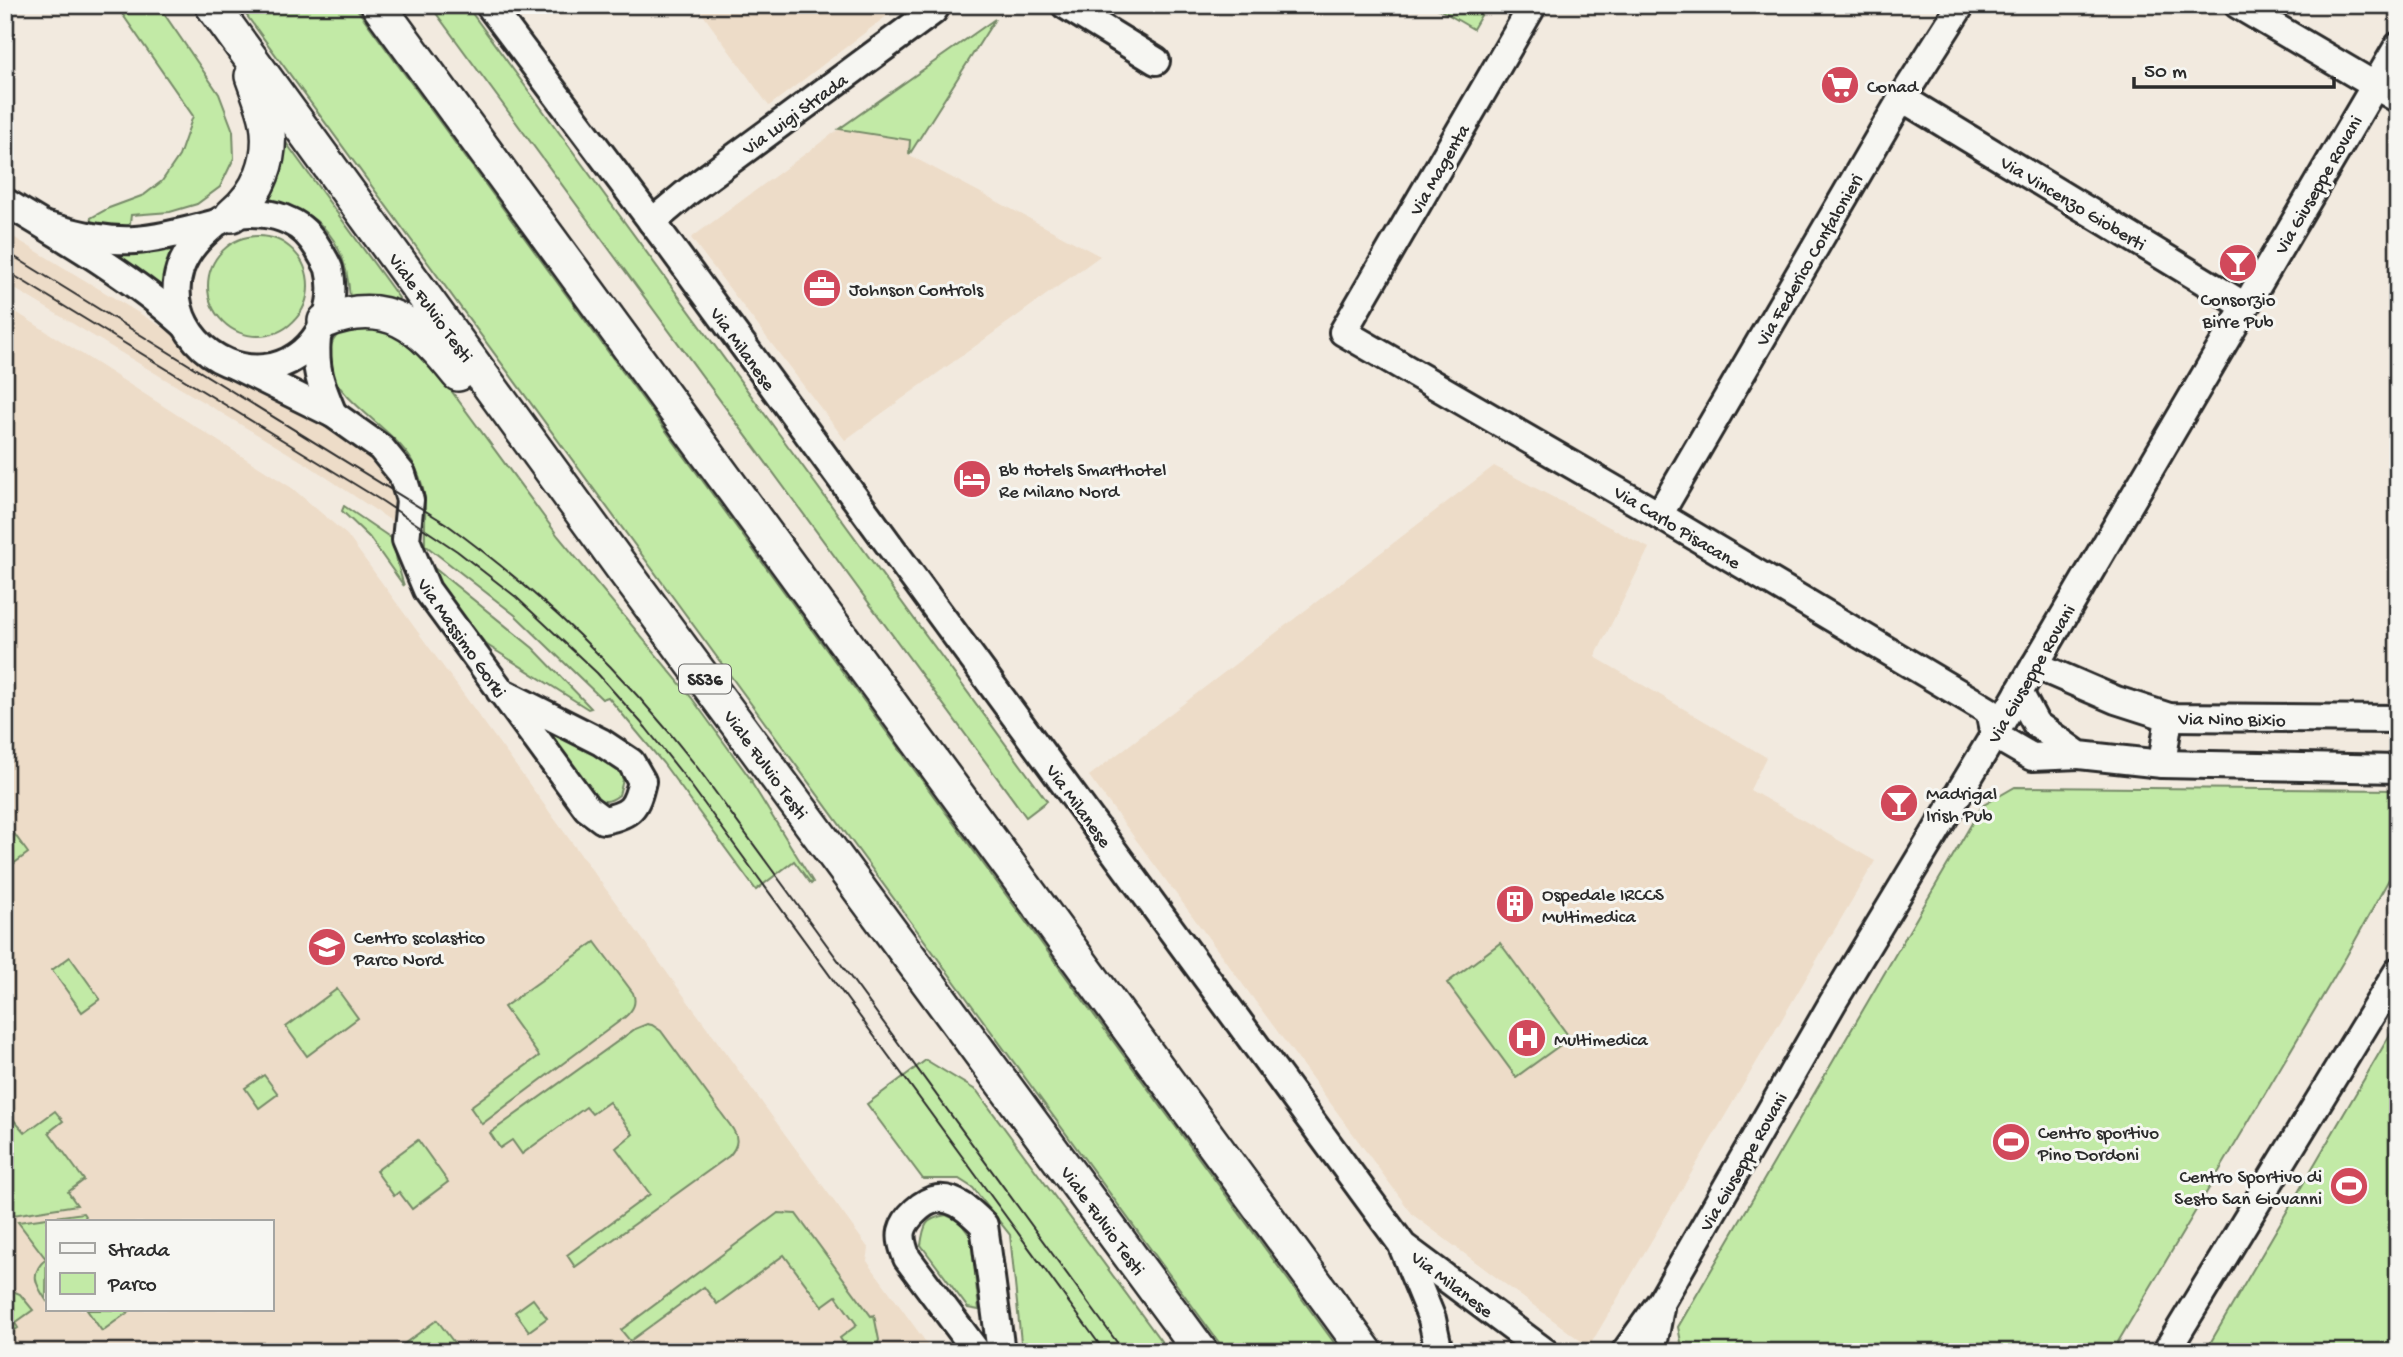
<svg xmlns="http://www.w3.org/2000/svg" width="2403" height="1357" font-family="'Gochi Hand',sans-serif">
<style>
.built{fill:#eddcc8;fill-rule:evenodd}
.green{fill:#c2eaa6;stroke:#768a68;stroke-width:2}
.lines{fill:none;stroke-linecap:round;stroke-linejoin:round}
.minor-casing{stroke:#2b2b2b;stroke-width:32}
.major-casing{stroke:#2b2b2b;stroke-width:38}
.minor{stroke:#f6f6f2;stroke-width:26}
.major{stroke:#f6f6f2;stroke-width:33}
.tram{stroke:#2b2b2b;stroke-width:2}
.labels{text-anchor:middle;stroke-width:6;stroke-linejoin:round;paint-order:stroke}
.shield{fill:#f6f6f2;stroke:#686867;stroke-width:2}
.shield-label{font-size:18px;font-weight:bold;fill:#2b2b2b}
.poi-label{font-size:19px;fill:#2b2b2b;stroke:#f6f6f2;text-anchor:start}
.street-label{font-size:19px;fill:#2b2b2b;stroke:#f6f6f2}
</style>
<rect width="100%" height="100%" fill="#f2eadf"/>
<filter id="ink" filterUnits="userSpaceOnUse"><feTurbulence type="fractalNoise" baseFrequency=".0143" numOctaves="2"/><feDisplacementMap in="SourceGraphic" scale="14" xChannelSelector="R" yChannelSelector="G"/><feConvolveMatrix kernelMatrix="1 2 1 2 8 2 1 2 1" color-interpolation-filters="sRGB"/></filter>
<g filter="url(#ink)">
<g class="built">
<path d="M696,5h205l-132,101z"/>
<path d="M839,129l71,11 -1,15 191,101 -255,184 -154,-202z"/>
<path d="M5,232l347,210 28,22 8,12 8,24v24l-88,-59 -303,-182z"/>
<path d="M5,305l287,183 55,47 522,714 -2,12 66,91h-928zM47,1222h224v88h-224z"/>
<path d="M1494,466l155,82 -54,109 171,100 -16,33 125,71 -286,486 -176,-132 -324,-439z"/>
</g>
<g class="green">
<path d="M116,5h42l61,89 14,37 1,27 -14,29 -23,17 -27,8 -39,3 -2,16 -40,-1 2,-12 18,-10 35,-13 18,-14 17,-25 14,-40z"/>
<path d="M239,5h115l987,1347h-115z"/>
<path d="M430,5h36l581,796 -21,16z"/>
<path d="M1432,5h55l-14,24z"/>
<path d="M995,19l-86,136 1,-15 -71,-11z"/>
<path d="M287,144l112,154 -3,5 -46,-2c-2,-54 -27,-94 -84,-98l15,-57z"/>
<circle cx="258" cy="286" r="50"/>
<path d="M179,249l-6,48 -53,-34 2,-9z"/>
<path d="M353,320l61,20 144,196 133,161 61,84 -1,1 62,100 -2,2 -17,-23 -38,29 -93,-127 -55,-66 -6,2 -87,-84 -90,-70c-1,-34 5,-52 -13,-84 -25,-45 -132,-86 -59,-141z"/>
<path d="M344,506l50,34 3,22 7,24 -35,-49 -27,-26z"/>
<path d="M428,563l105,85 58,60 -3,1 -101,-64c-23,-24 -44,-52 -59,-82z"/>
<path d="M561,731l58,38 4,11 -4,15c-10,8 -17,8 -26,0l-41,-57v-6z"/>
<path d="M2015,787l383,3v73l-52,94 -234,395h-429l-5,-25 304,-521z"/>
<path d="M5,821l23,32 -23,17z"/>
<path d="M595,942l38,51c4,10 0,17 -8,24l-143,107 -12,-17 69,-51 -35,-49z"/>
<path d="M1500,943l70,95 -54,39 -69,-94z"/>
<path d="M70,957l30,42 -18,13 -30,-42z"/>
<path d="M337,989l21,29 -51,38 -21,-29z"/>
<path d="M2398,1021v331h-194h1z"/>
<path d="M647,1024l5,1 9,6 69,94c9,12 9,20 -1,31l-154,111 -8,-12 83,-61 -34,-46 17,-14 -24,-32 -17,12 -6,-7 -64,47 -10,-14 -12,8 -10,-15 145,-104z"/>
<path d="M926,1060l51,31 192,261h-147l-12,-117 -37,-47 -14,-9h-36l-56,-75z"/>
<path d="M264,1075l14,19 -19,14 -14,-20z"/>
<path d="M5,1110l20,23 30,-22 8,10 -14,11 35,48 -16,12 9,13 -64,10 -8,-11z"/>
<path d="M418,1140l30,42 -36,27 -13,-17 -5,4 -18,-25z"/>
<path d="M83,1213l6,9h-42l-1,78c-10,-15 -17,-27 0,-41l-28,-37z"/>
<path d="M778,1213l18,1 75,102 3,-1 5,25 -4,12h-42l11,-8 -4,-6 17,-13 -21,-29 -14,10 -38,-51 -67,49 -13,-17 -74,54 -9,-11z"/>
<path d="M946,1215l13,6 12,16 8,73 -11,-2 -47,-63c3,-21 4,-26 25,-30z"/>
<path d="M10,1290l10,4 13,16 -18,13 3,5 -13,9v-46z"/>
<path d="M533,1299l14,19 -18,13 -14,-19z"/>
<path d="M87,1310h44l-29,21z"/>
<path d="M437,1320l24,32h-62l-2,-3z"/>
</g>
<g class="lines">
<g class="minor-casing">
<g id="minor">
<path d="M489,5l182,242 732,999 142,106"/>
<path d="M1065,5l91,56"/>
<path d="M1533,5l-190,327 316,183 330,196 5,24"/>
<path d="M2238,5l160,94"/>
<path d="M1902,98l343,208"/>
<path d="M5,202c60,36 129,76 180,123"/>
<path d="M652,222l37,-31 244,-180 4,-6"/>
<path d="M46,226c29,7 58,16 89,14 21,-1 56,-10 78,-16 7,-2 12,-7 19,-9 17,-4 42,-2 57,6 14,6 23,17 30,29 3,6 8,13 10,19 11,44 -17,93 -64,99 -53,6 -102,-46 -85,-99 7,-20 20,-32 35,-45"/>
<path d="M317,337c-3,33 4,48 16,77"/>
<path d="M236,366l97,48 48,34 21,26 8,26 -4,40 21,50 160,218 16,12c28,-5 33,-12 39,-39l-11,-19 -30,-20 -101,-51"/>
<path d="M1659,515l243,-417 59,-93"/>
<path d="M2035,665l81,35 53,17 229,2"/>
<path d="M2019,692l17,32 43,31 83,9 236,5"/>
<path d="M1994,735l38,22 47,-2"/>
<path d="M2162,764l7,-47"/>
<path d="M1403,1248l29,71 7,33"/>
<path d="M977,1352l-70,-94c-3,-8 -7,-18 -5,-27 3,-13 21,-30 35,-32 18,-3 35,14 47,26l17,127"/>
<path d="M1625,1352l37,-52 171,-298 161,-267 404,-689"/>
<path d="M1652,1352l8,-44"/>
<path d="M2166,1352l232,-381"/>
</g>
</g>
<g class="major-casing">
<g id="major">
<path d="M212,5l408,560 581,787"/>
<path d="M378,5l988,1347"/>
<path d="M232,215c27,-22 41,-56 35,-92 -3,-16 -10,-32 -15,-47"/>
<path d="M325,321c63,-24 95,5 133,53"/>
</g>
</g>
<use href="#minor" class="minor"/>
<use href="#major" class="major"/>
<g class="tram">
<path d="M5,251l440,272c98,71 178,149 252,244l427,585"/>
<path d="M5,270l377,231 75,50 59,46 81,76 49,55 38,48 421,576"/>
</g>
</g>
</g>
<defs>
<g id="supermarket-disc" transform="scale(2.0125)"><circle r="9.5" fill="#d1495b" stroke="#f6f6f2"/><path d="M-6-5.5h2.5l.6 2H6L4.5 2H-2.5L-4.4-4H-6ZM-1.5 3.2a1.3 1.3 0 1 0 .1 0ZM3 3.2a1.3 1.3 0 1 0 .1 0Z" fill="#fff"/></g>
<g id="bar-disc" transform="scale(2.0125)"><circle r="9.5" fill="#d1495b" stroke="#f6f6f2"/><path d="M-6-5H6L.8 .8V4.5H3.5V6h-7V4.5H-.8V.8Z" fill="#fff"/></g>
<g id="office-disc" transform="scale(2.0125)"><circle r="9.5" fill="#d1495b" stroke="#f6f6f2"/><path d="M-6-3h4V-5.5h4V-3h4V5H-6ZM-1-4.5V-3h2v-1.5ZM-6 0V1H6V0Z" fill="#fff"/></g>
<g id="hotel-disc" transform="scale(2.0125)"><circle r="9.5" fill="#d1495b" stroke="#f6f6f2"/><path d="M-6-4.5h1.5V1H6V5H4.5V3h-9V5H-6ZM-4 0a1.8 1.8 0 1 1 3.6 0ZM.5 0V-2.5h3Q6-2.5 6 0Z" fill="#fff"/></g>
<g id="building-disc" transform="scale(2.0125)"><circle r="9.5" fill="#d1495b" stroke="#f6f6f2"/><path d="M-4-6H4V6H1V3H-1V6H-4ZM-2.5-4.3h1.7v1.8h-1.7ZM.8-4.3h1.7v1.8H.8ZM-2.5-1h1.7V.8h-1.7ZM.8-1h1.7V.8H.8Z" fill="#fff"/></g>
<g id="school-disc" transform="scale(2.0125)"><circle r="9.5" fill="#d1495b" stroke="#f6f6f2"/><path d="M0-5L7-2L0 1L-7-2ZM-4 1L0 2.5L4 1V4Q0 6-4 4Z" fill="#fff"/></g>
<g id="hospital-disc" transform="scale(2.0125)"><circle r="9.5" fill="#d1495b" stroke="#f6f6f2"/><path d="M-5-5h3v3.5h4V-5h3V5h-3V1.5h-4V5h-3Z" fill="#fff"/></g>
<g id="stadium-disc" transform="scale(2.0125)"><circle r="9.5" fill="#d1495b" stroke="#f6f6f2"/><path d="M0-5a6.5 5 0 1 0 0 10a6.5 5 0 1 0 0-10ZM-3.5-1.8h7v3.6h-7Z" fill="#fff"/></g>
</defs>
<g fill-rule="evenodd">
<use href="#supermarket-disc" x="1840" y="85"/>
<use href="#bar-disc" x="2238" y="263"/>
<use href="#office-disc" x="822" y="288"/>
<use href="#hotel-disc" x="972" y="479"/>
<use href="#bar-disc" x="1899" y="803"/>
<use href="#building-disc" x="1515" y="904"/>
<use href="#school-disc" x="327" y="947"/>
<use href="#hospital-disc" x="1527" y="1038"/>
<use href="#stadium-disc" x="2011" y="1142"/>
<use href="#stadium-disc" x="2349" y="1186"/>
</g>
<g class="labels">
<rect class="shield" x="679" y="664.5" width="52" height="29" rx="5"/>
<g class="shield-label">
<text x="705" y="685">SS36</text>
</g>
<g class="poi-label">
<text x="1867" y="92">Conad</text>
<text x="849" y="295">Johnson Controls</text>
<text x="2238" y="305" text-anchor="middle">Consorzio<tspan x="2238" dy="22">Birre Pub</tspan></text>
<text x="999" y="475">Bb Hotels Smarthotel<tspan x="999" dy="22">Re Milano Nord</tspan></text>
<text x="1926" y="799">Madrigal<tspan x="1926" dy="22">Irish Pub</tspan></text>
<text x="1542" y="900">Ospedale IRCCS<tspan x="1542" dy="22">Multimedica</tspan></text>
<text x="354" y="943">Centro scolastico<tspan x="354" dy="22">Parco Nord</tspan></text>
<text x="1554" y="1045">Multimedica</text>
<text x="2038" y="1138">Centro sportivo<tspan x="2038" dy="22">Pino Dordoni</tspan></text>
<text x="2322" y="1182" text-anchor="end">Centro Sportivo di<tspan x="2322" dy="22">Sesto San Giovanni</tspan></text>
</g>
<g class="street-label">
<text transform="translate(794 113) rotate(-36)" y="7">Via Luigi Strada</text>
<text transform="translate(1438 169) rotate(-60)" y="7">Via Magenta</text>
<text transform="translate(2317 184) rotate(-60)" y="7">Via Giuseppe Rovani</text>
<text transform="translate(2074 202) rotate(31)" y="7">Via Vincenzo Gioberti</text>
<text transform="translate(1808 259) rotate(-60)" y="7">Via Federico Confalonieri</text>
<text transform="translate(432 307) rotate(54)" y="7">Viale Fulvio Testi</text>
<text transform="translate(744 348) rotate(54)" y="7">Via Milanese</text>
<text transform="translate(1678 526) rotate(31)" y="7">Via Carlo Pisacane</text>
<text transform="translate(463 637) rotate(55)" y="7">Via Massimo Gorki</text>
<text transform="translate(2030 673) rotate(-60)" y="7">Via Giuseppe Rovani</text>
<text transform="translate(2232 718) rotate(1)" y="7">Via Nino Bixio</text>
<text transform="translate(767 764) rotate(54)" y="7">Viale Fulvio Testi</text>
<text transform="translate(1080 805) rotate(54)" y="7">Via Milanese</text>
<text transform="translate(1742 1161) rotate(-60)" y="7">Via Giuseppe Rovani</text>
<text transform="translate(1104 1220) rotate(54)" y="7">Viale Fulvio Testi</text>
<text transform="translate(1453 1283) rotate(37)" y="7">Via Milanese</text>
</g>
</g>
<rect width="2403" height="1357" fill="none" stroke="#f6f6f2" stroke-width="28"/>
<rect x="14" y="14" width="2375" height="1329" fill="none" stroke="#2b2b2b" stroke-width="2.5" filter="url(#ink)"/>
<rect x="46" y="1220" width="228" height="91" fill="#f6f6f2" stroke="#a5a5a2" stroke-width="2"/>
<rect x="60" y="1243" width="35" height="10" fill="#f6f6f2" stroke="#a5a5a2" stroke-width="2"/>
<text x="108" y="1256" font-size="21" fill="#2b2b2b">Strada</text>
<rect x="60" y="1273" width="35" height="21" fill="#c2eaa6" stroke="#a5a5a2" stroke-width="2"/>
<text x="108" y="1290" font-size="21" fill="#2b2b2b">Parco</text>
<path d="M2134 77v10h200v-10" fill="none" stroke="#2b2b2b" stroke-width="3.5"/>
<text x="2144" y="77" font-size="21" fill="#2b2b2b" stroke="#f6f6f2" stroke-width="5" paint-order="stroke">50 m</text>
</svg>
